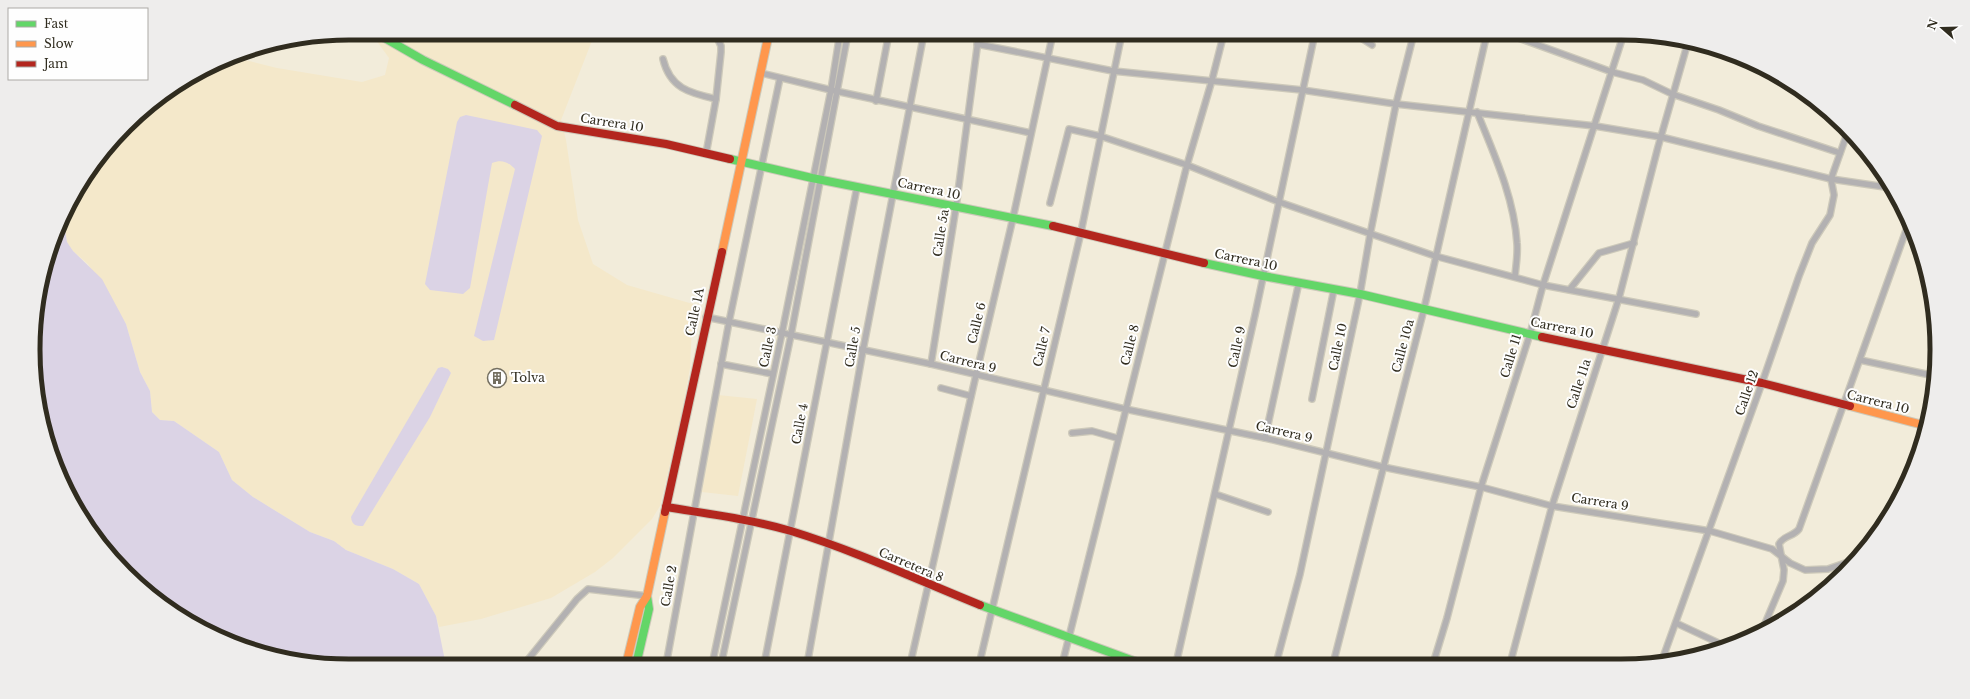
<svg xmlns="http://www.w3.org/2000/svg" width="1970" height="699" font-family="'Libre Baskerville',serif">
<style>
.built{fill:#f4e8ca}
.water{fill:#dbd3e5}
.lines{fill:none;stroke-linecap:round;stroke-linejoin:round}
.street-casing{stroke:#cdc9ba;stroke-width:8}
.fast-casing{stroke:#cdc9ba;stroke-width:10}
.slow-casing{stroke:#cdc9ba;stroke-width:10}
.jam-casing{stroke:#cdc9ba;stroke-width:10}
.street{stroke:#b3b1b2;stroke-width:5.5}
.fast{stroke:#63d668;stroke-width:8}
.slow{stroke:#ff974d;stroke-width:8}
.jam{stroke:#b3261e;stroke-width:8}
.labels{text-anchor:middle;stroke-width:4;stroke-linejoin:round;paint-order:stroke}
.street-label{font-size:12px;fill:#302c1f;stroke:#fefefe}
.poi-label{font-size:12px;fill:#302c1f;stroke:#fefefe;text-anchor:start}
.rim{fill:none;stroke:#302c1f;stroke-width:5}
</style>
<rect width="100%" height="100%" fill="#f2ecda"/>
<g class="built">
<path d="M367,33h228l-34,87 5,20 12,80 15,44 34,21 66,19 -3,64 -9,49 -21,89 -8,13 -39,39 -18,14 -44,26 -70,21 -42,8 -3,-11 -17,-32 -26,-15 -47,-19 -12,-9 -24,-9 -57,-35 -21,-17 -13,-28 -45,-31 -14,-1 -8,-8 -2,-21 -10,-19 -14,-48 -38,-60 -15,-13 -6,-9 -2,-12 2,-23 32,-50 42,-45 89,-56 47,12 85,14 23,-7 4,-17 -13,-18z"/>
<path d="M718,395l39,4 -19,97 -36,-4z"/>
</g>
<g class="water">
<path d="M466,115l71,15 5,6 -48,204 -11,1 -9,-5 41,-167c-7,-7 -13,-10 -23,-6l-22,125 -7,6 -33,-4 -5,-6 32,-162 3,-5z"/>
<path d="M67,207l-2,23 2,12 6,9 29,28 24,45 14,48 10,19 2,21 8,8 14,1 45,31 13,28 21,17 57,35 24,9 12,9 47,19 26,15 17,32 10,50h-96l-82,-11 -95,-42 -47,-40 -40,-47 -42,-95 -10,-61 2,-62z"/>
<path d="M442,367l6,2 3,4 -21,44 -67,109c-8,0 -11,-1 -12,-9l87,-149z"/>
</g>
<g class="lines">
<g class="street-casing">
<g id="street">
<path d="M1347,33l14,5 11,7"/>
<path d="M1505,33l107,39 31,8 29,14 47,16 39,16 82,27"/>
<path d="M1314,38l26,-5"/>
<path d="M977,44l136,27 189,19 94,14 199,22 66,11 170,42 61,9"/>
<path d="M663,59c7,29 26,34 53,40"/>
<path d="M761,73l70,17 200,43"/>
<path d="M876,101l13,-68"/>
<path d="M1477,112c17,42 37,85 40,131 1,11 -1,22 -2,33"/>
<path d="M706,154l10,-55 5,-47v-6l-6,-13"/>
<path d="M1050,203l19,-74 31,7 87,29 92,37 156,54 108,29 153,29"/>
<path d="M1570,289l29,-36 35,-10"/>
<path d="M706,317l225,47 194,45 140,29 118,29 98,20 71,19 158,25 62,18 18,14 15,7 23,-1 23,-8"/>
<path d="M1860,360l75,16"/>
<path d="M721,364l52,10"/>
<path d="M931,364l25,-157 23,-174"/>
<path d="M941,388l30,8"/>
<path d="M1312,399l22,-110"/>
<path d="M1072,433l20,-2 25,7"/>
<path d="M1265,438l34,-156"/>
<path d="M1215,494l53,18"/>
<path d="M1676,623l47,22"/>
<path d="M1761,633l22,-52 1,-11 -5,-26c5,-9 14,-7 20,-15l110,-307"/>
<path d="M1661,663l101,-280 37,-107 13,-33 18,-28 4,-20 -3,-16 17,-48"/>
<path d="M1176,664l79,-349 60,-282"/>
<path d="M1276,664l24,-90 60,-280 10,-59 26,-131 18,-71"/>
<path d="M1333,664l91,-355 63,-276"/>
<path d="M1433,664l14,-46 34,-131 49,-153 13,-49 81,-252"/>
<path d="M1510,664l42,-158 67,-208 39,-151 30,-105"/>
<path d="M666,665l63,-343 51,-244"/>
<path d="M712,665l70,-332 49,-243 9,-57"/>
<path d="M721,665l70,-330 57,-302"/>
<path d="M764,665l93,-478"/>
<path d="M807,665l56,-315 61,-317"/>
<path d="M910,665l66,-290 37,-157 40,-185"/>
<path d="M979,665l102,-433 41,-199"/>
<path d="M1062,665l125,-500 25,-85 12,-47"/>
<path d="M525,666l1,-4 51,-63 11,-10 59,7"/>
</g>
</g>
<g class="fast-casing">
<g id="fast">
<path d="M376,33l47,27 92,45"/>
<path d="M730,159l82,19 241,48"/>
<path d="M1204,263l59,13 97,18 182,43"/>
<path d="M980,605l162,59"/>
<path d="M636,665l13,-56 -2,-13"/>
</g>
</g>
<g class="slow-casing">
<g id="slow">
<path d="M722,252l47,-219"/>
<path d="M1850,406l77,20"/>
<path d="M626,665l14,-58 7,-11 18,-84"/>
</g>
</g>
<g class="jam-casing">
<g id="jam">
<path d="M515,105l42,21 109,18 64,15"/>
<path d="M1053,226l151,37"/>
<path d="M1542,337l220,46 88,23"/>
<path d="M666,507c42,7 84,12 125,24 65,20 127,49 189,74"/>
<path d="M665,512l57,-260"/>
</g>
</g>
<use href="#street" class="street"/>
<use href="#fast" class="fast"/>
<use href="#slow" class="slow"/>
<use href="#jam" class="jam"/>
</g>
<defs>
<g id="building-ring" transform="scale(1)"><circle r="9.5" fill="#fefefe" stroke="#746f60" stroke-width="1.5"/><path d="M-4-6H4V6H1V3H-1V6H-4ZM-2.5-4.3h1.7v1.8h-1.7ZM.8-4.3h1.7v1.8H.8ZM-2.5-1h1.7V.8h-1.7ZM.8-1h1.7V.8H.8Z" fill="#746f60"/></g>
</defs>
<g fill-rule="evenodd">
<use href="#building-ring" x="497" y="378"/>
</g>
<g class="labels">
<g class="street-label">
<text transform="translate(612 123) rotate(9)" y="4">Carrera 10</text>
<text transform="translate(929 189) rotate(12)" y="4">Carrera 10</text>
<text transform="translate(941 233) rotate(-81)" y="4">Calle 5a</text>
<text transform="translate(1246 260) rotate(12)" y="4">Carrera 10</text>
<text transform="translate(695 312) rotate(-78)" y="4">Calle 1A</text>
<text transform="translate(977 323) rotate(-76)" y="4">Calle 6</text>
<text transform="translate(1562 328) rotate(11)" y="4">Carrera 10</text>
<text transform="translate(1130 345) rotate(-76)" y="4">Calle 8</text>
<text transform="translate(1403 346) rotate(-75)" y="4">Calle 10a</text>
<text transform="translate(768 347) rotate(-78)" y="4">Calle 3</text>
<text transform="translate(853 347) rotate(-80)" y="4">Calle 5</text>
<text transform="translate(1042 347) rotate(-77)" y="4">Calle 7</text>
<text transform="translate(1237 347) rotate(-78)" y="4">Calle 9</text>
<text transform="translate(1338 347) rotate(-78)" y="4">Calle 10</text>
<text transform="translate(1511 356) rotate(-73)" y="4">Calle 11</text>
<text transform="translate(968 362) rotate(14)" y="4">Carrera 9</text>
<text transform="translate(1579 384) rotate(-72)" y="4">Calle 11a</text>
<text transform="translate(1747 393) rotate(-71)" y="4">Calle 12</text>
<text transform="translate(1878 402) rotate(14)" y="4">Carrera 10</text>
<text transform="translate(800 424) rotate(-79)" y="4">Calle 4</text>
<text transform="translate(1284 432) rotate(13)" y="4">Carrera 9</text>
<text transform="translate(1600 502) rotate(9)" y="4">Carrera 9</text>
<text transform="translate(911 565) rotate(23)" y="4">Carretera 8</text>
<text transform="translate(669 586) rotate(-80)" y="4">Calle 2</text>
</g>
<g class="poi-label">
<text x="511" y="382">Tolva</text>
</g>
</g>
<path d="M0 0H1970V699H0ZM349 40H1621A309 309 0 0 1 1930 349V350A309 309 0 0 1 1621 659H349A309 309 0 0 1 40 350V349A309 309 0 0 1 349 40Z" fill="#eeedec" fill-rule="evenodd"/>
<path class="rim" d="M349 40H1621A309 309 0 0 1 1930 349V350A309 309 0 0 1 1621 659H349A309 309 0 0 1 40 350V349A309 309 0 0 1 349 40Z"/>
<rect x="8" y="8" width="140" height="72" fill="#fefefe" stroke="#acaaa5"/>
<rect x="16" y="21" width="20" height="6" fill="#63d668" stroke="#acaaa5"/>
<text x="44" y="28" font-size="12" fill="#302c1f">Fast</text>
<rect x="16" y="41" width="20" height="6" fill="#ff974d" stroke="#acaaa5"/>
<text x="44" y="48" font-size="12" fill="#302c1f">Slow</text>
<rect x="16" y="61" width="20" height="6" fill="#b3261e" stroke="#acaaa5"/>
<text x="44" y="68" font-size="12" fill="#302c1f">Jam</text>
<g transform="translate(1942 28) rotate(290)" stroke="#fefefe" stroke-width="3" paint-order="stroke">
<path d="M0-3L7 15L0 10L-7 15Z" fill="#302c1f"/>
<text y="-6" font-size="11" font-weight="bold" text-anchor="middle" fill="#302c1f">N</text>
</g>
</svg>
